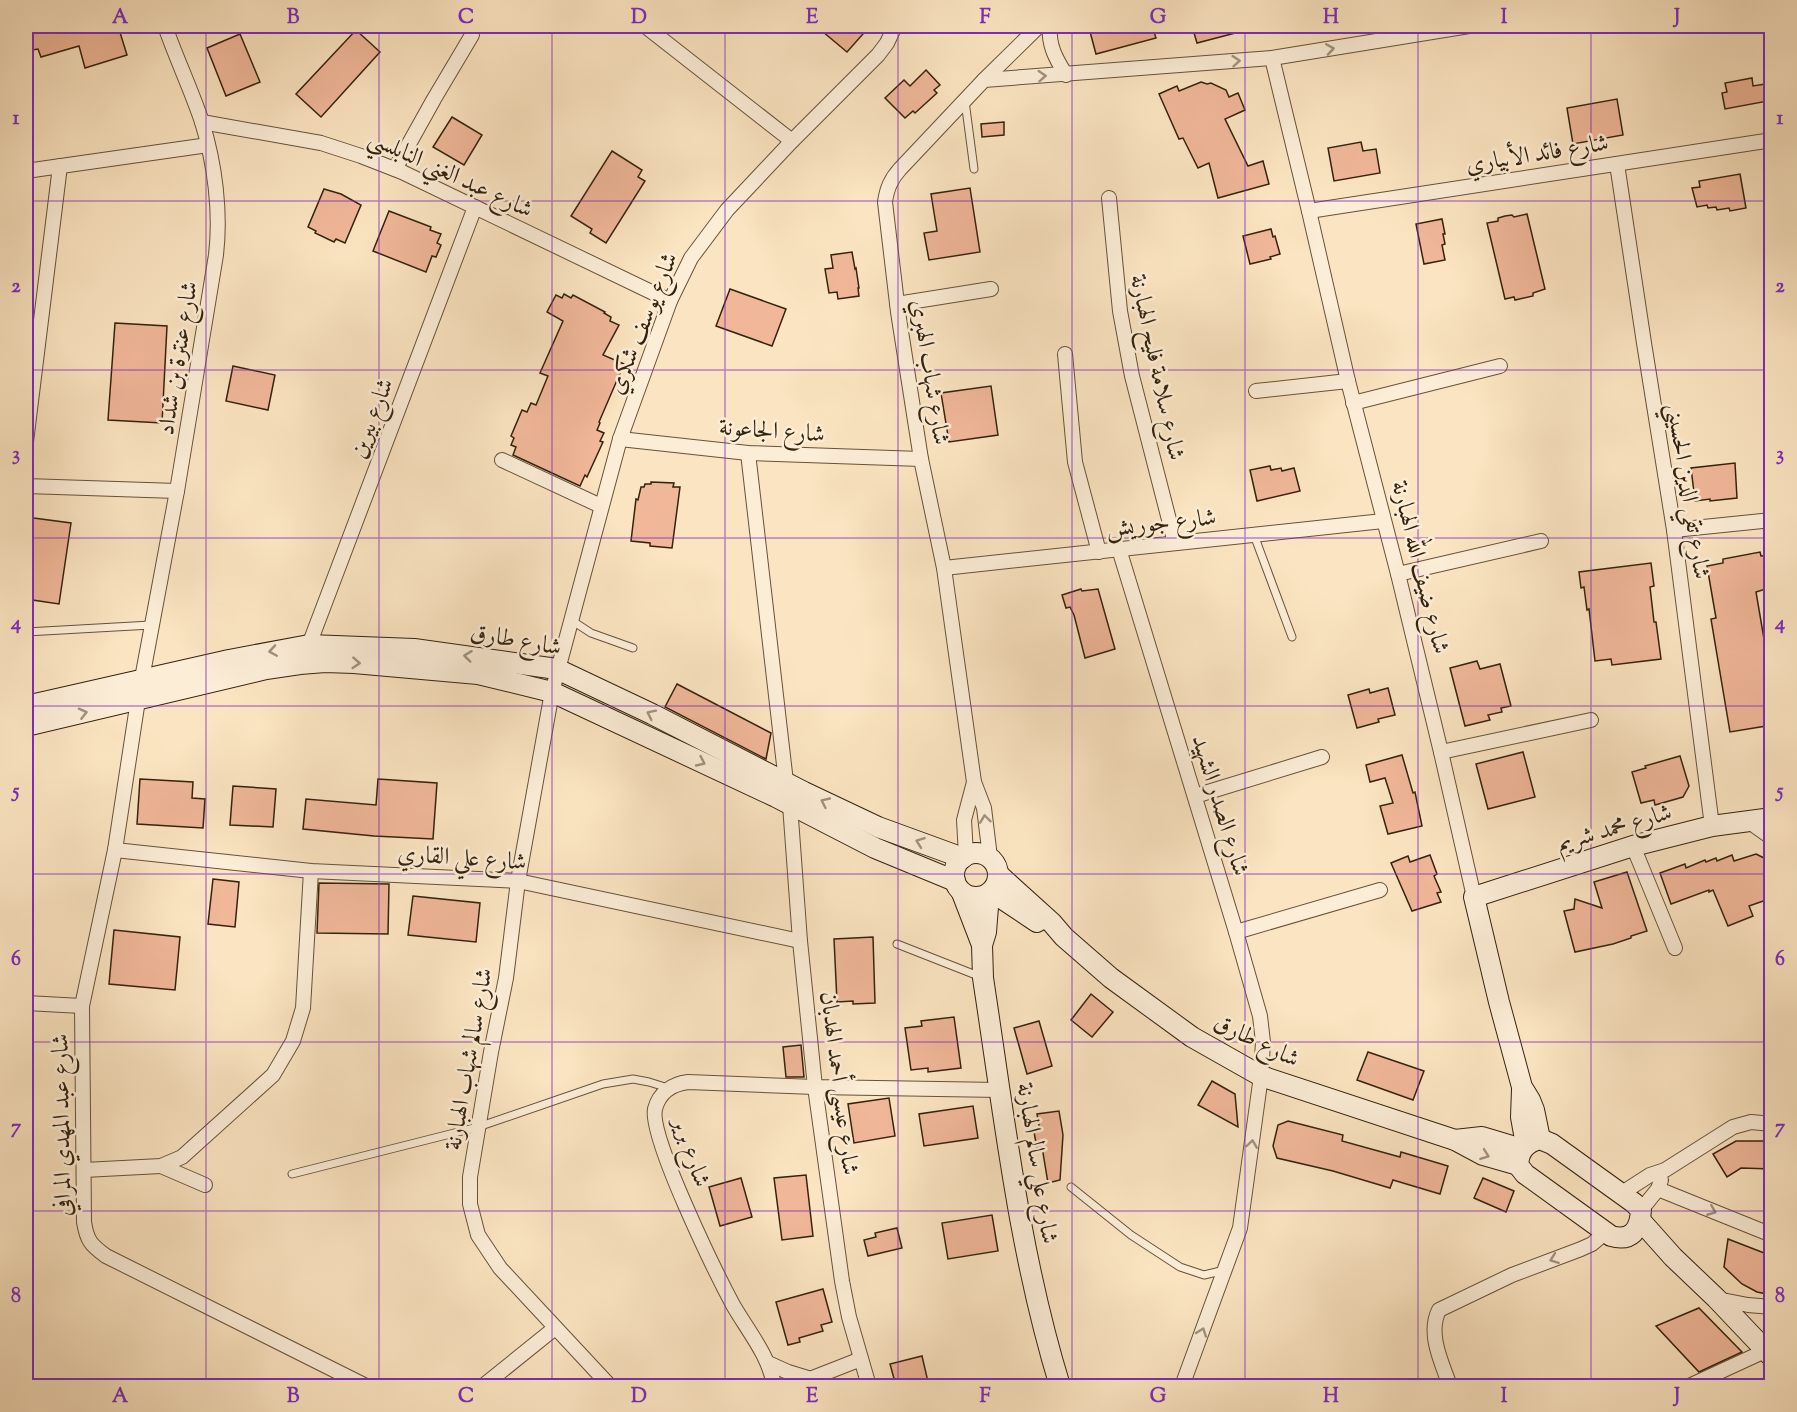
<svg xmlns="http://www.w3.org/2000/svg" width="1797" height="1412" font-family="'Sorts Mill Goudy',Amiri,serif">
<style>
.building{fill:#f0b799;stroke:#34220d;stroke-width:1.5}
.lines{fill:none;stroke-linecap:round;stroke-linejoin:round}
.lane-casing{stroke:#66523a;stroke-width:9}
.street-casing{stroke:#66523a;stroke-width:16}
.secondary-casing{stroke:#34220d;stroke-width:22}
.lane{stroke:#fcedd7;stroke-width:7}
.street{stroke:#fcedd7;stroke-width:14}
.secondary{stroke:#fcedd7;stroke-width:20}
.oneway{stroke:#a2927c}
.grid{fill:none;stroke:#7b2cbf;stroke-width:1.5;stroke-opacity:0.55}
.labels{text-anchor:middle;stroke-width:5;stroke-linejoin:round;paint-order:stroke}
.street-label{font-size:24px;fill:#34220d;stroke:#fcedd7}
.neatline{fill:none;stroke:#7b2cbf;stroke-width:2}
.grid-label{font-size:20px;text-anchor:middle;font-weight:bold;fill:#7b2cbf}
</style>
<rect width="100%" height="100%" fill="#fbe4c1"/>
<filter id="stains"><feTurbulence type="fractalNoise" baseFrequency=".00333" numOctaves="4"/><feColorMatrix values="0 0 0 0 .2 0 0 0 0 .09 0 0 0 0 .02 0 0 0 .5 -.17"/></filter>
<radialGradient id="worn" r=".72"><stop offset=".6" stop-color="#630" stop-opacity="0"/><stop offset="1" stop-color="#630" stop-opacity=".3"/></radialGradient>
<g class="building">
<path d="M26,26h92l9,29 -42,13 -6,-22 -38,11 -3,-8 -6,1 -1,-5 -5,1z"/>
<path d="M816,26h54l-23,26z"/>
<path d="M1099,26h53l4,12 -60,16 -7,-26z"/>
<path d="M1192,26h55v4l-50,13z"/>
<path d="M356,30l24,22 -59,65 -25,-23z"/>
<path d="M240,34l20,48 -34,14 -19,-48z"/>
<path d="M926,70l14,15 -6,5 3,3 -22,20 -2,-2 -8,7 -20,-20 19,-18 6,6z"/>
<path d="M1752,78l1,8 12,-2 3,17 -43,8 -3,-16 5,-1 -2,-9z"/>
<path d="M1201,82l6,2 4,-1 15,7 3,7 9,-4 7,17 -20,9 23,47 15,-5 6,23 -51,14 -9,-35 -11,5 -15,-30 -4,1 -20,-45 18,-8 2,5z"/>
<path d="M1617,99l6,36 -50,9 -6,-36z"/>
<path d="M452,117l30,18 -18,30 -31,-18z"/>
<path d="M1004,122v13l-22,2 -1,-13z"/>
<path d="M1361,142l2,9 13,-2 4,24 -46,8 -6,-33z"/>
<path d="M612,151l30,19 -4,7 7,4 -39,62 -16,-10 2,-4 -21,-13z"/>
<path d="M1740,174l6,34 -16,3 -1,-3 -12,2 -1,-3 -8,1 -1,-3 -10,2 -5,-19 8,-1 -1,-6z"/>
<path d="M970,188l10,64 -51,8 -5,-27 13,-2 -6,-37z"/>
<path d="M324,189l17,5 20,11 -16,38 -9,-4 -2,3 -19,-9 1,-2 -8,-4z"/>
<path d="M389,211l42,16 -1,3 11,4 -4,9 4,2 -5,12 -4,-1 -6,16 -53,-21z"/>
<path d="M1527,214l18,75 -12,4v3l-18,4 -1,-3 -9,2 -18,-76 11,-2v-3l7,-2 7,-1 2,2z"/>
<path d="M1442,219l3,15h-2l2,10 -3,1 3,15 -21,4 -8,-40z"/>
<path d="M1271,229l2,8 2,-1 5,18 -10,3 1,2 -21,5 -7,-28z"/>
<path d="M852,252l3,17 1,-1 3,20h-1l1,8 -21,3 -1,-7 -8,1 -4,-24 8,-1 -2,-13z"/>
<path d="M730,289l56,20 -14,37 -56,-20z"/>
<path d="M564,294l7,4 2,-3 32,17 -1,1 7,4 -1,4 9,4 -16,30 21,9 -25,58 1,1 -3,7 7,3 -4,8 3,1 -16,35 -2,-2 -5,11 -67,-31 3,-8 -5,-2 3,-7 -3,-2 11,-26 5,2 4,-9 5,2 12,-29 -8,-3 23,-52 -16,-9 9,-17 6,3z"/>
<path d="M115,323l52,3 -5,97 -54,-3z"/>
<path d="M233,366l42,9 -7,35 -42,-9z"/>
<path d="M991,386l7,49 -49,7 -8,-49z"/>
<path d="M1735,463l2,35 -27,3v-2l-15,2 -4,-33z"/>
<path d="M1270,466l1,4 10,-2 1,3 12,-3 6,23 -43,10 -7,-31z"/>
<path d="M651,482l23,1 -1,4h7l-8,61 -22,-2v-3l-19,-2 5,-42 2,1 3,-13h3l1,-3h6z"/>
<path d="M26,517l45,6 -12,81 -33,-5z"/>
<path d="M1760,552l1,4 11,-1v32l-16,5 16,94v39l-42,7 -19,-113 5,-1 -9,-52 16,-3v-4z"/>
<path d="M1651,563l3,23 -4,1 4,35h2l5,37 -49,6 -1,-6 -16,2 -6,-52 -2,1 -3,-23 -3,1 -2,-16z"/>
<path d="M1081,589l1,2 16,-2 17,60 -30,9 -11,-43 -4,-8 -4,1 -4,-13z"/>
<path d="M1477,661l3,8 20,-5 11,42 -10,2 1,4 -14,3 2,5 -25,6 -15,-58z"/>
<path d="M677,684l94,49 -5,26 -101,-52z"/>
<path d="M1388,688l7,27 -17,4 1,3 -22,6 -9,-33 21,-6 1,4z"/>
<path d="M1523,752l12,45 -47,12 -12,-45z"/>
<path d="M1402,755l11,38 2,-1 7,34 -34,8 -8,-28 13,-3 -8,-25 -15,4 -4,-17z"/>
<path d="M1680,756l9,30 -6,11 -28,8 -1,-5 -13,3 -9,-31 14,-4 -1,-2z"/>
<path d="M140,779l53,3 -1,16 13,1 -2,29 -66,-4z"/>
<path d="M378,779l59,4 -4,56 -59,-3 -71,-7 3,-30 70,6z"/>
<path d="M233,786l43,3 -3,38 -43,-2z"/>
<path d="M1756,854l16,8v36l-23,8 4,10 -25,10 -15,-36 -4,2v-2l-38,14 -11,-31 25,-9 1,4 19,-8 1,2 10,-4 1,3 15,-6 2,6z"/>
<path d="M1430,855l7,19 -3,2 7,16 -4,1 4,9 -29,9 -21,-48 17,-7 2,6z"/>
<path d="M1627,872l20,59 -16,5v2l-18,6 -38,8 -11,-41 10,-2 1,-10 27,9 -8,-26z"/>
<path d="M213,879l26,3 -4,45 -27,-3z"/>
<path d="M319,883l70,1 -1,50 -71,-1z"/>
<path d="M413,896l67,7 -4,39 -68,-7z"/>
<path d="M114,930l66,7 -5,53 -66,-6z"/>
<path d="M873,937l2,66 -22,1v-3l-16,1 -3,-63z"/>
<path d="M1091,994l22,18 -21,25 -21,-17z"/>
<path d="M954,1017l7,51 -33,4v-4l-17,2 -6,-42 17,-2 -1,-5z"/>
<path d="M1039,1021l13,45 -25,8 -13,-46z"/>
<path d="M801,1045l3,32h-18l-3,-30z"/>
<path d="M1368,1052l56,19 -11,29 -56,-20z"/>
<path d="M1212,1081l23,13 3,33 -40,-22z"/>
<path d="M889,1098l6,38 -41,7 -6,-39z"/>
<path d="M973,1106l5,32 -54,8 -5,-32z"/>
<path d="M1059,1111l4,24 -3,45 -12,3 -6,-36 -5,1 -3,-16 6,-1 -3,-17z"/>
<path d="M1288,1121l55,14 -1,6 58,16 1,-5 47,14 -8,28 -47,-14 -3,8 -57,-17 -56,-13 -4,-12 5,-21z"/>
<path d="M1736,1141h36v28l-31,-1 -14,9 -14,-23z"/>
<path d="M806,1175l7,61 -31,4 -8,-62z"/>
<path d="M741,1178l11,39 -32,9 -11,-39z"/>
<path d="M1483,1178l31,13 -8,21 -32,-14z"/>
<path d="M992,1215l6,36 -50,8 -6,-36z"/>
<path d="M897,1228l5,20 -34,8 -4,-16 12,-3 -1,-4z"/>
<path d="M1728,1239l44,17v39l-15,-3 -15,-8 -18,-17z"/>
<path d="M823,1289l9,33 -11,3 2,6 -24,7 1,4 -12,3 -12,-43z"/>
<path d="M1699,1308l43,44 -43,20 -43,-46z"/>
<path d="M922,1356l7,30h-33l-6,-22z"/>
</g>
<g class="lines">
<g class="lane-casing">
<g id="lane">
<path d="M965,101l9,68"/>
<path d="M1254,535l38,102"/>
<path d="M571,620l20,13 42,15"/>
<path d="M26,632l125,-7"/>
<path d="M897,944l84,33"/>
<path d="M292,1174l186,-47 125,-43 30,-5 16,3 19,6"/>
<path d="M1071,1187l60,48 49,32 24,8 21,-5"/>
</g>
</g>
<g class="street-casing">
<g id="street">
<path d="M165,26c11,32 26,63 37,96 13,42 19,90 14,133l-39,236 -39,209 -23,150 -33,156 2,216c3,19 7,23 22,34l260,130"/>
<path d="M645,26l147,115"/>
<path d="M1050,26c-2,19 6,33 16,49"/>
<path d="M1272,58l37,153 39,170 50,193 43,178 33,145"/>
<path d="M984,80l288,-22 197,-32"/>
<path d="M202,122l119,21 40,13 41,16 268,129"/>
<path d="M1617,164l27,179 30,187 38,296"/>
<path d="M395,169l39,-70 38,-64"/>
<path d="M26,171l182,-26"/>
<path d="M1109,198l11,113 12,65 43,167"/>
<path d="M1309,211l463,-71"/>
<path d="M897,304l94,-15"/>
<path d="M1065,354l10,108 24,90"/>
<path d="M1256,391l92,-10"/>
<path d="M1353,403l147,-37"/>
<path d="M620,439l128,14 173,6"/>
<path d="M26,442l34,-276"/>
<path d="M748,453l38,329 4,23 10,136 15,146 27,194 7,36 20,69"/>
<path d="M502,460l99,46"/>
<path d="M26,486l151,5"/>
<path d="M1674,530l98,-10"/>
<path d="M1119,549l117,383 24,84 3,26 -2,34 -21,152 -58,158"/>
<path d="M944,568l439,-47"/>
<path d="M1398,574l143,-33"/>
<path d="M309,645l166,-438"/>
<path d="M1441,752l150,-32"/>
<path d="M1195,796l127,-39"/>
<path d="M1748,821l24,17"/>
<path d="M1633,846l42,102"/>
<path d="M115,850l196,21 207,10 282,60"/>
<path d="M966,855l-2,-35 10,-38"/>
<path d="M990,857l-6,-49 -10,-26 -30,-214 -23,-109 -23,-147 -13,-110c2,-14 6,-23 15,-33l84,-89 55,-54"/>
<path d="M1236,932l144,-42"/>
<path d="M26,1003l56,3"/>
<path d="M161,1166l44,19"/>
<path d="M84,1170l77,-4 21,-9 91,-82 20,-34 10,-33 8,-137"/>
<path d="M1658,1189l114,46"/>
<path d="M1622,1193l28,-18 15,-5 68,-43 18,-5 21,2"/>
<path d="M1641,1210l17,-21 3,-9"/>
<path d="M1717,1299l31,6 24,2"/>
<path d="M768,1363l20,9 23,7"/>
<path d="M483,1386l72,-58"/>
<path d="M610,1386l-110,-118 -22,-33 -8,-31v-27l21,-125 15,-74 12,-97 34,-189 68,-253 50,-138 21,-43 36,-48 65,-69 86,-86 9,-12 8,-17"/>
<path d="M774,1386c-4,-29 -26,-55 -41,-81 -16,-30 -84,-168 -78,-196 4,-16 17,-25 33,-27l127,5 185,3"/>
<path d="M792,1386l69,-27"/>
<path d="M1450,1386c-8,-23 -23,-52 -11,-76l73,-35 69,-26 11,-5 13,-11"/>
<path d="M1689,1386l76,-35"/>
</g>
</g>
<g class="secondary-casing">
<g id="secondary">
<path d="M26,706l203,-46 80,-15 105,4 143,20 95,45 152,78 74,35 85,31"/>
<path d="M26,726l240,-57 34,-5 25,-2 29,1 124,11 74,18 224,105 99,51 80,33"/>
<circle cx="976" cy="875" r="22"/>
<path d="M999,875l53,48 12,14 47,41 81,59 69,39 194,64 28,15 35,10"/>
<path d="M992,892l45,30"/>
<path d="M962,893l20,52 1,33c21,137 36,275 77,408"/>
<path d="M982,945l4,-13 3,-38"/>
<path d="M1522,1090l-1,27 5,28"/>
<path d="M1540,1139l-6,-29 -4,-10 -8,-13 -23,-85 -25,-105 159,-51 79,-20 60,-8"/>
<path d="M1540,1139l12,5 82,59 7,7c-1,20 -10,32 -30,26l-86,-62 -7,-9c1,-15 8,-22 22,-26z"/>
<path d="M1455,1140l27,-3 40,12"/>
<path d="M1640,1220l33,37 43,41 56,59"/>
</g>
</g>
<use href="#lane" class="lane"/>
<use href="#street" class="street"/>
<use href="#secondary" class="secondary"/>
</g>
<defs><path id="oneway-chevron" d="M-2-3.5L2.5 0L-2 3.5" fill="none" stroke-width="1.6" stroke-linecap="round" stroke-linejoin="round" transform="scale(1.5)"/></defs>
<g class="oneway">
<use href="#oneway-chevron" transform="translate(1330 49) rotate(-9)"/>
<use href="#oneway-chevron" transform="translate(1236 61) rotate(-5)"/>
<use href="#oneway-chevron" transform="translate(1042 76) rotate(-4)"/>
<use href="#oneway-chevron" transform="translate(273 651) rotate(171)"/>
<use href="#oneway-chevron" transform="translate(468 656) rotate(-173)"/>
<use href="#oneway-chevron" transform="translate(356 663) rotate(4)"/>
<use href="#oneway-chevron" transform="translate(83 713) rotate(-14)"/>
<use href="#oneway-chevron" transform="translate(651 714) rotate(-154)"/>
<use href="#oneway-chevron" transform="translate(701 762) rotate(25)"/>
<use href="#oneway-chevron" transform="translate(825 802) rotate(-155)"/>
<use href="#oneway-chevron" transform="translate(985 819) rotate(-97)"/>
<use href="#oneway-chevron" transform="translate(920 842) rotate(-160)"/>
<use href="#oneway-chevron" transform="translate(1252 1144) rotate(-82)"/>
<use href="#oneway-chevron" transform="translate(1485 1155) rotate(20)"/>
<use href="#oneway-chevron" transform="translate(1712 1211) rotate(22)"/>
<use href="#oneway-chevron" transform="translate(1554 1259) rotate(160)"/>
<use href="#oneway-chevron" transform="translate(1202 1332) rotate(-70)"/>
</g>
<path class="grid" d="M206,26v1360M379,26v1360M552,26v1360M725,26v1360M898,26v1360M1072,26v1360M1245,26v1360M1418,26v1360M1591,26v1360M26,201h1746M26,370h1746M26,538h1746M26,706h1746M26,874h1746M26,1042h1746M26,1211h1746"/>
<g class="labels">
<g class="street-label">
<text transform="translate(1537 153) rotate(-9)" y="8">شارع فائد الأبياري</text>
<text transform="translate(451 173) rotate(25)" y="8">شارع عبد الغني النابلسي</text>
<text transform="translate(642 323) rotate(-68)" y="8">شارع يوسف شكري</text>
<text transform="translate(177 358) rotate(-81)" y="8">شارع عنترة بن شداد</text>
<text transform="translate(1158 367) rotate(78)" y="8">شارع سلامة فليح الهبارنة</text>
<text transform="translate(931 372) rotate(81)" y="8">شارع شهاب الهبري</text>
<text transform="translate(371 418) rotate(-69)" y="8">شارع بيرين</text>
<text transform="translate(772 430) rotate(4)" y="8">شارع الجاعونة</text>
<text transform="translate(1689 491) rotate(81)" y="8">شارع تقي الدين الحسيني</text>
<text transform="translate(1161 522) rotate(-6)" y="8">شارع جوريش</text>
<text transform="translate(1421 567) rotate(76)" y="8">شارع ضيف الله الهبارنة</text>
<text transform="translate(516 639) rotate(10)" y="8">شارع طارق</text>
<text transform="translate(1221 805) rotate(73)" y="8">شارع الصدر الشهيد</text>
<text transform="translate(1614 827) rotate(-16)" y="8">شارع محمد شريم</text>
<text transform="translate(462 857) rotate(4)" y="8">شارع علي القاري</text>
<text transform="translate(1257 1040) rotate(26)" y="8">شارع طارق</text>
<text transform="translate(468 1059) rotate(-80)" y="8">شارع سالم شهاب الهبارنة</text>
<text transform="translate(840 1083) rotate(83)" y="8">شارع عيسى أحمد الهدبان</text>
<text transform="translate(61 1125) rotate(-91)" y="8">شارع عبد المهدي المرافي</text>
<text transform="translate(692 1152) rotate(71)" y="8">شارع برير</text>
<text transform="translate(1038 1163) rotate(81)" y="8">شارع علي سالم الهبارنة</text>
</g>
</g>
<rect width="1797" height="1412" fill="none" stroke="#fbe4c1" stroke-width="66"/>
<rect x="33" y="33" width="1731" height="1346" class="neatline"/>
<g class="grid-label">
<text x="120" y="23">A</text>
<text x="293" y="23">B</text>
<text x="466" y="23">C</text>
<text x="639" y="23">D</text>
<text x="812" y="23">E</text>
<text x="985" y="23">F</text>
<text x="1158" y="23">G</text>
<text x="1331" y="23">H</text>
<text x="1504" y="23">I</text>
<text x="1677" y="23">J</text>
<text x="16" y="124">1</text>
<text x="1780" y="124">1</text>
<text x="16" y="292">2</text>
<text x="1780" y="292">2</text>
<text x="16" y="460">3</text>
<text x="1780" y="460">3</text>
<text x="16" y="629">4</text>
<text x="1780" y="629">4</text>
<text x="16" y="797">5</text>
<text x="1780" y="797">5</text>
<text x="16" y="965">6</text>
<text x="1780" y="965">6</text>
<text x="16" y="1133">7</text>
<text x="1780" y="1133">7</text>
<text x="16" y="1302">8</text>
<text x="1780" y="1302">8</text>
<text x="120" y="1402">A</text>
<text x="293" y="1402">B</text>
<text x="466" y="1402">C</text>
<text x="639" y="1402">D</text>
<text x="812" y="1402">E</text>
<text x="985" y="1402">F</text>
<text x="1158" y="1402">G</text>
<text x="1331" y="1402">H</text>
<text x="1504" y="1402">I</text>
<text x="1677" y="1402">J</text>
</g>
<rect width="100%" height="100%" filter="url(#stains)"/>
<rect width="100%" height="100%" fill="url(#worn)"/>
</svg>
